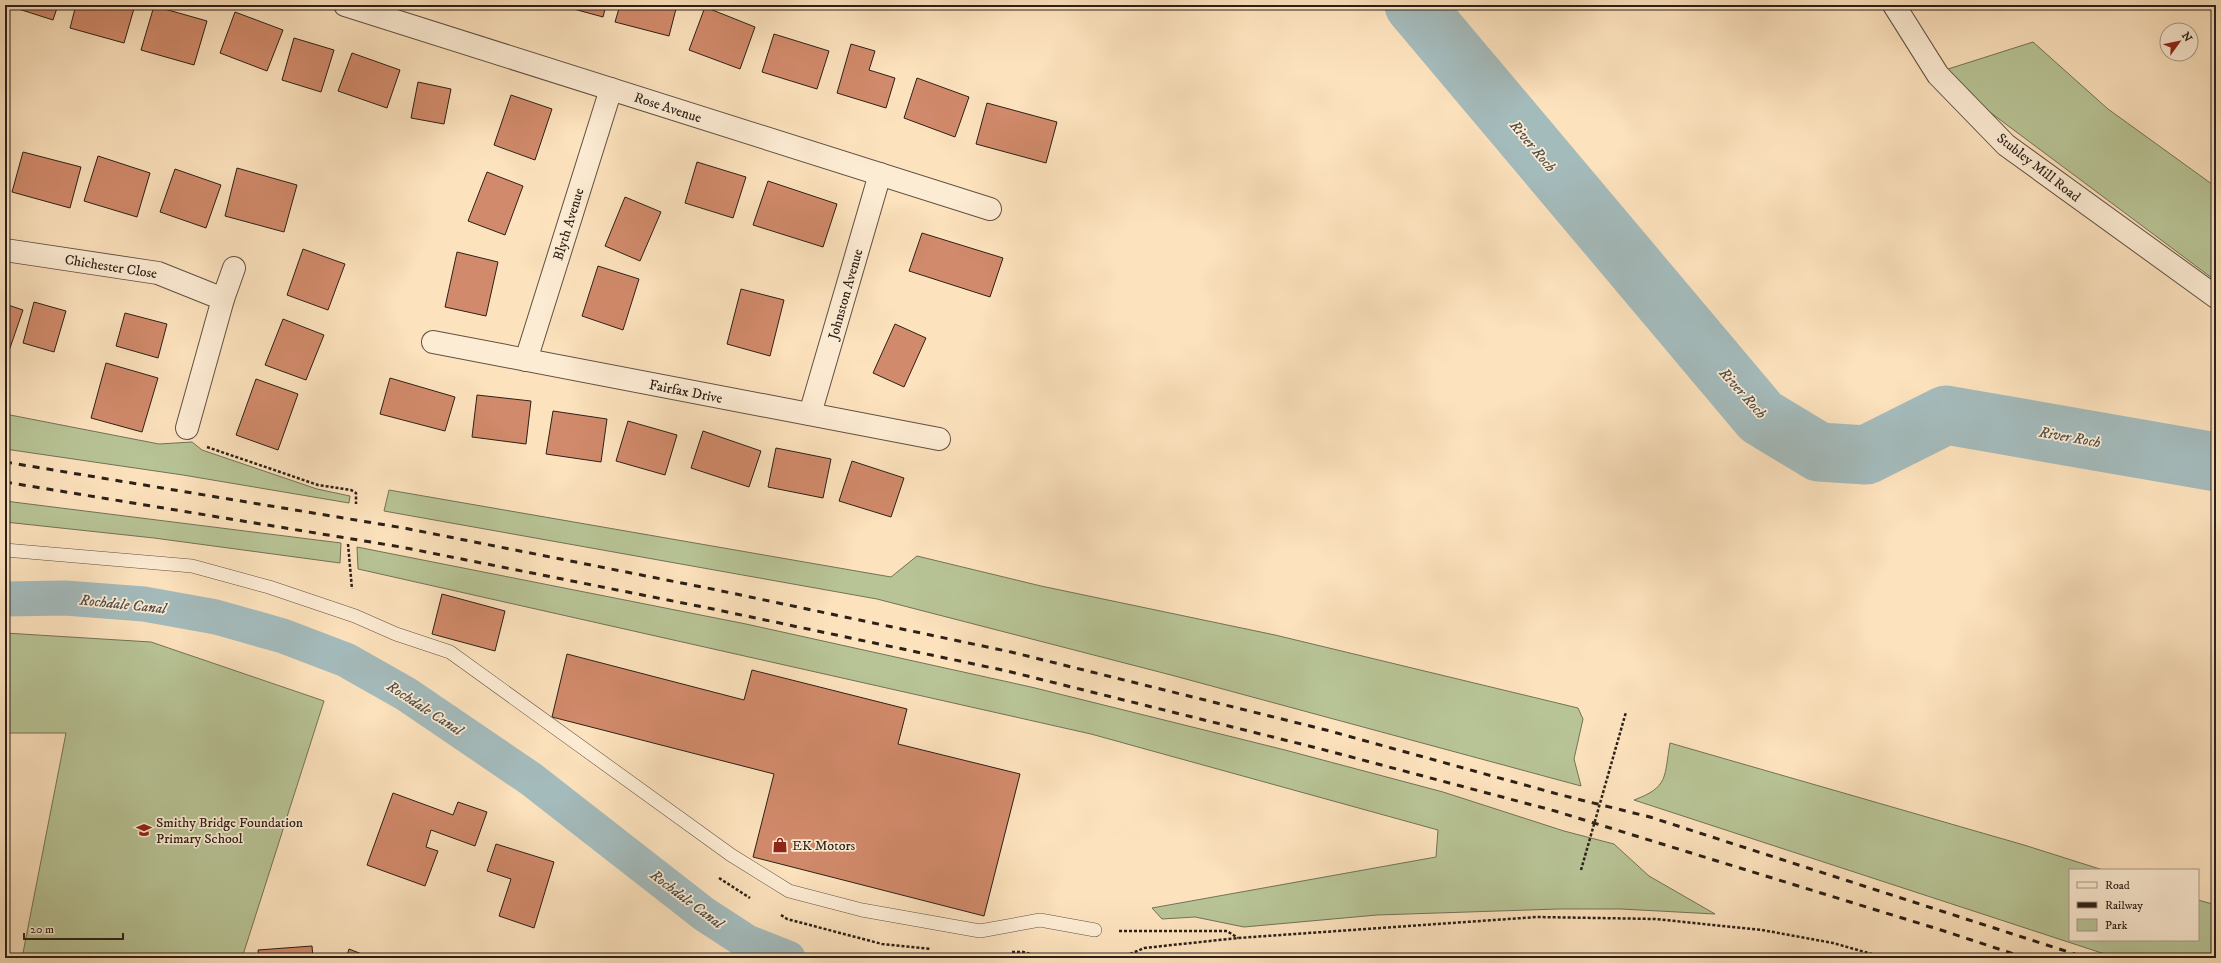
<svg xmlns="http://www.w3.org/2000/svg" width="2221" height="963" font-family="'IM FELL DW Pica',serif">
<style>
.green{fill:#b8c496;stroke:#727257}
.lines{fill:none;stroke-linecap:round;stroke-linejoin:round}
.canal{stroke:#a4bbbc;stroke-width:35}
.river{stroke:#a4bbbc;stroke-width:59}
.building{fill:#d18a6b;stroke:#2c2018}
.service-casing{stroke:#605041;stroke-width:14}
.minor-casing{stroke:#605041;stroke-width:24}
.path{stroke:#2c2018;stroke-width:2.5;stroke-dasharray:3 2;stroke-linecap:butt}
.service{stroke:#fdecd4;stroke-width:13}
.minor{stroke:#fdecd4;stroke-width:22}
.rail{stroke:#2c2018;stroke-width:3;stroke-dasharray:7 7;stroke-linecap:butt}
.labels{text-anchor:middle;stroke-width:3.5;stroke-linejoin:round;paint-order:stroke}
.street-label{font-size:14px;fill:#2c2018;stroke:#fdecd4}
.poi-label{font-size:14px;fill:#2c2018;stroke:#fdecd4;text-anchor:start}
.water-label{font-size:15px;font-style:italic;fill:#504e49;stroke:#fdecd4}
</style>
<rect width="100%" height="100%" fill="#fce2bd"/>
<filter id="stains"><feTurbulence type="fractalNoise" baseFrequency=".005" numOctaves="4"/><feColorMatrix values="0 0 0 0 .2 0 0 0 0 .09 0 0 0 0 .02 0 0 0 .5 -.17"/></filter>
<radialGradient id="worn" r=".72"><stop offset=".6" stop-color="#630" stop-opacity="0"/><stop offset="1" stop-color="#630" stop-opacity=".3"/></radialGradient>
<g class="green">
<path d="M2033,42l75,67 108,78v94l-229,-171 -42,-40z"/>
<path d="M5,414l154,30 33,-2 10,8 115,39 33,7 -1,7 -166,-28 -178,-26z"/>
<path d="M389,490l502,87 26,-21 124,30 234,49 303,73 5,11 -9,40 7,27 -410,-111 -294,-76 -493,-88z"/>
<path d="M5,501l336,42 -1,20 -186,-25 -149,-16z"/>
<path d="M357,547l389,77 285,63 254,63 158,42 121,39 50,13 35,32 66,38 -94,-5h-62l-182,6 -133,12 -49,-10 -33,2 -10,-11 284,-51 2,-27 -347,-96 -733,-165z"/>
<path d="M5,633l146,9 173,59 -82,257h-220l44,-225h-61z"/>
<path d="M1670,743l354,102 79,25h-33v70h128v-40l18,5v53h-99l-483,-158c35,-13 30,-23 36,-57z"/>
</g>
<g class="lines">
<path class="canal" d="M5,599l60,-1 79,6 72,13 67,19 63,24 60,34 125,85 173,135 43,28 41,16"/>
<path class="river" d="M1414,5l347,412 58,35 47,3 80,-40 270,47"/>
</g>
<g class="building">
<path d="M6,5h52l-5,15z"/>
<path d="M76,5h59l-11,38 -54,-15z"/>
<path d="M559,5h47l-3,12z"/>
<path d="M620,5h57l-8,31 -54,-14z"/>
<path d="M154,6l53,15 -13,44 -53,-15z"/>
<path d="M705,7l50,20 -15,42 -51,-19z"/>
<path d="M235,12l48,18 -16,41 -47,-18z"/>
<path d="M774,34l55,17 -12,38 -55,-17z"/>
<path d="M294,38l40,12 -13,42 -39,-12z"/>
<path d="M851,44l24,7 -6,19 26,8 -9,30 -49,-15z"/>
<path d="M352,53l48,17 -13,38 -49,-17z"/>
<path d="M917,78l52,19 -14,40 -51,-19z"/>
<path d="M418,82l33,7 -7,35 -33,-6z"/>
<path d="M511,95l41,14 -17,51 -41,-15z"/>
<path d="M987,103l70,19 -11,41 -70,-19z"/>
<path d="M23,152l58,15 -11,41 -58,-16z"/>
<path d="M98,156l52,17 -13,44 -53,-16z"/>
<path d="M697,162l49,15 -13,41 -48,-15z"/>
<path d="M237,168l60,17 -13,47 -59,-16z"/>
<path d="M175,169l46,16 -15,43 -46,-16z"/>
<path d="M487,172l36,14 -18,49 -37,-14z"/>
<path d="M768,181l69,23 -14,43 -70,-22z"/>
<path d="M625,197l36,15 -21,49 -35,-15z"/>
<path d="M922,233l81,25 -13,39 -81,-26z"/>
<path d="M303,249l42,15 -17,46 -41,-15z"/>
<path d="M457,252l41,10 -12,54 -41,-9z"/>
<path d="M598,266l41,13 -16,51 -41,-14z"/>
<path d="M741,289l43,11 -14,56 -43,-12z"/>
<path d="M34,302l32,9 -12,41 -31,-9z"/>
<path d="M5,304l18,6 -14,41 -4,-2z"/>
<path d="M125,313l42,11 -9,34 -42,-12z"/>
<path d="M283,319l41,16 -18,45 -41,-15z"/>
<path d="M895,324l31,14 -22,49 -31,-14z"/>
<path d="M106,363l52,15 -16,54 -51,-14z"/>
<path d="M390,378l65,19 -10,34 -65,-17z"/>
<path d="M256,379l42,15 -20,56 -42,-15z"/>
<path d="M477,395l54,6 -5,43 -54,-7z"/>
<path d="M553,411l54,8 -6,43 -55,-8z"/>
<path d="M628,421l49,14 -12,40 -49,-14z"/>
<path d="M703,431l58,20 -12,36 -58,-19z"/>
<path d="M776,448l55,11 -8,39 -55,-11z"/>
<path d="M852,461l52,17 -13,39 -52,-16z"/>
<path d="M442,594l63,17 -10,40 -63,-17z"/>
<path d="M567,654l177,46 8,-30 155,39 -9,35 122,30 -36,142 -231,-59 21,-83 -222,-57z"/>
<path d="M393,793l60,22 5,-13 29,10 -12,34 -44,-16 -5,17 12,4 -13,35 -58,-21z"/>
<path d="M496,844l58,18 -20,66 -35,-12 12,-37 -24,-8z"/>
<path d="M312,946l1,12h-54l-1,-8z"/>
<path d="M349,949l23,9h-26z"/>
</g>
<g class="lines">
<g class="service-casing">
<path id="service" d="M5,550l187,16 77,21 86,29 41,18 54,18 281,203 58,36 73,19 118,21 60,-11 55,10"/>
</g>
<g class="minor-casing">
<g id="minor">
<path d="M345,5l645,204"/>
<path d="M1894,5l44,70 68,70 210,152"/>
<path d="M5,250l153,23 65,26 -36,129"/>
<path d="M223,299l11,-31"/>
<path d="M433,342l506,97"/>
<path d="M526,360l85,-271"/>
<path d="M810,414l70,-240"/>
</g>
</g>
<g class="path">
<path d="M207,447l111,38 33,5 5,3v11"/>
<path d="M348,544l4,45"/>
<path d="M1581,870l45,-158"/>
<path d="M719,878l31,20"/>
<path d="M781,915l6,4 95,25 49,5"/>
<path d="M1119,931h108l11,7"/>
<path d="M1012,952h11l22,6"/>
<path d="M1121,958l23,-10 94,-10 299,-21 118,2 107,11 71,13 53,15"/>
</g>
<use href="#service" class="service"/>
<use href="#minor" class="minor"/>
<g class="rail">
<path d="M5,462l399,66 313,62 294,62 315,78 235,65 89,22 437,141"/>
<path d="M5,482l396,65 312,62 294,62 314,78 234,62 386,119 85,28"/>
</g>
</g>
<defs>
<g id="school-bare" transform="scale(1.2)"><path d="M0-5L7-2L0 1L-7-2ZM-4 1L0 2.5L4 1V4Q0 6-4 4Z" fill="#8f2418" stroke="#fdecd4" stroke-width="2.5" paint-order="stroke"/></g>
<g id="shop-bare" transform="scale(1.2)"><path d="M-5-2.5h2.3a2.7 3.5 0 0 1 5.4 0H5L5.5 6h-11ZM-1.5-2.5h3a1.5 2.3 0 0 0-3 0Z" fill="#8f2418" stroke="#fdecd4" stroke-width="2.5" paint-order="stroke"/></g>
</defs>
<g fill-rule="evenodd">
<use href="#school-bare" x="144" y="830"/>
<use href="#shop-bare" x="780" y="845"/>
</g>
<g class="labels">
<g class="street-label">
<text transform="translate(668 107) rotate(18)" y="5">Rose Avenue</text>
<text transform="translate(2039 167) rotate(38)" y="5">Stubley Mill Road</text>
<text transform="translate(568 224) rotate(-73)" y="5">Blyth Avenue</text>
<text transform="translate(111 266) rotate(9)" y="5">Chichester Close</text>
<text transform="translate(845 294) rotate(-74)" y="5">Johnston Avenue</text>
<text transform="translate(686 391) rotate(11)" y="5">Fairfax Drive</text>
</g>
<g class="poi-label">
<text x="156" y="827">Smithy Bridge Foundation<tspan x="156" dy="16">Primary School</tspan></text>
<text x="792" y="850">EK Motors</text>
</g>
<g class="water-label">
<text transform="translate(1533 146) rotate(50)" y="5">River Roch</text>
<text transform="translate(1743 393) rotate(48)" y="5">River Roch</text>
<text transform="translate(2070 437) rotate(10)" y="5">River Roch</text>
<text transform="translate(123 604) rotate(6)" y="5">Rochdale Canal</text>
<text transform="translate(425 708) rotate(33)" y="5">Rochdale Canal</text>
<text transform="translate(687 899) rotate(37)" y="5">Rochdale Canal</text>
</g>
</g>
<rect width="2221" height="963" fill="none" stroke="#fce2bd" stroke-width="20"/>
<rect x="6" y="6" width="2209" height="951" fill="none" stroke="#2c2018" stroke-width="2"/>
<rect x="10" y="10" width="2201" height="943" fill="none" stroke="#2c2018"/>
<rect x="2069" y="869" width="130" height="72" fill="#fdecd4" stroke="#a99a89"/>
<rect x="2077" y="882" width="20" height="6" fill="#fdecd4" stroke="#a99a89"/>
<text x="2105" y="889" font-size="12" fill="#2c2018">Road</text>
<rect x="2077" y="902" width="20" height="6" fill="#2c2018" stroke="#a99a89"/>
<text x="2105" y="909" font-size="12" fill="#2c2018">Railway</text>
<rect x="2077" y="919" width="20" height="12" fill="#b8c496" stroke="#a99a89"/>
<text x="2105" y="929" font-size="12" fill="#2c2018">Park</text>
<g transform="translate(2179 42) rotate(57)"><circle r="19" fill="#fdecd4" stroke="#a99a89"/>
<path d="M0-3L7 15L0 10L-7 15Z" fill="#8f2418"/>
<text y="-6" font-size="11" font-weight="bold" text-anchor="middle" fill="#2c2018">N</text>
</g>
<path d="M24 933v6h99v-6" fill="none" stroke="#2c2018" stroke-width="2"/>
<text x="30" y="933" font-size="12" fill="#2c2018" stroke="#fdecd4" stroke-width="3" paint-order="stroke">20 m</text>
<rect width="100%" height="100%" filter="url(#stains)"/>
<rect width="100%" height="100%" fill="url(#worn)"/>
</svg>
